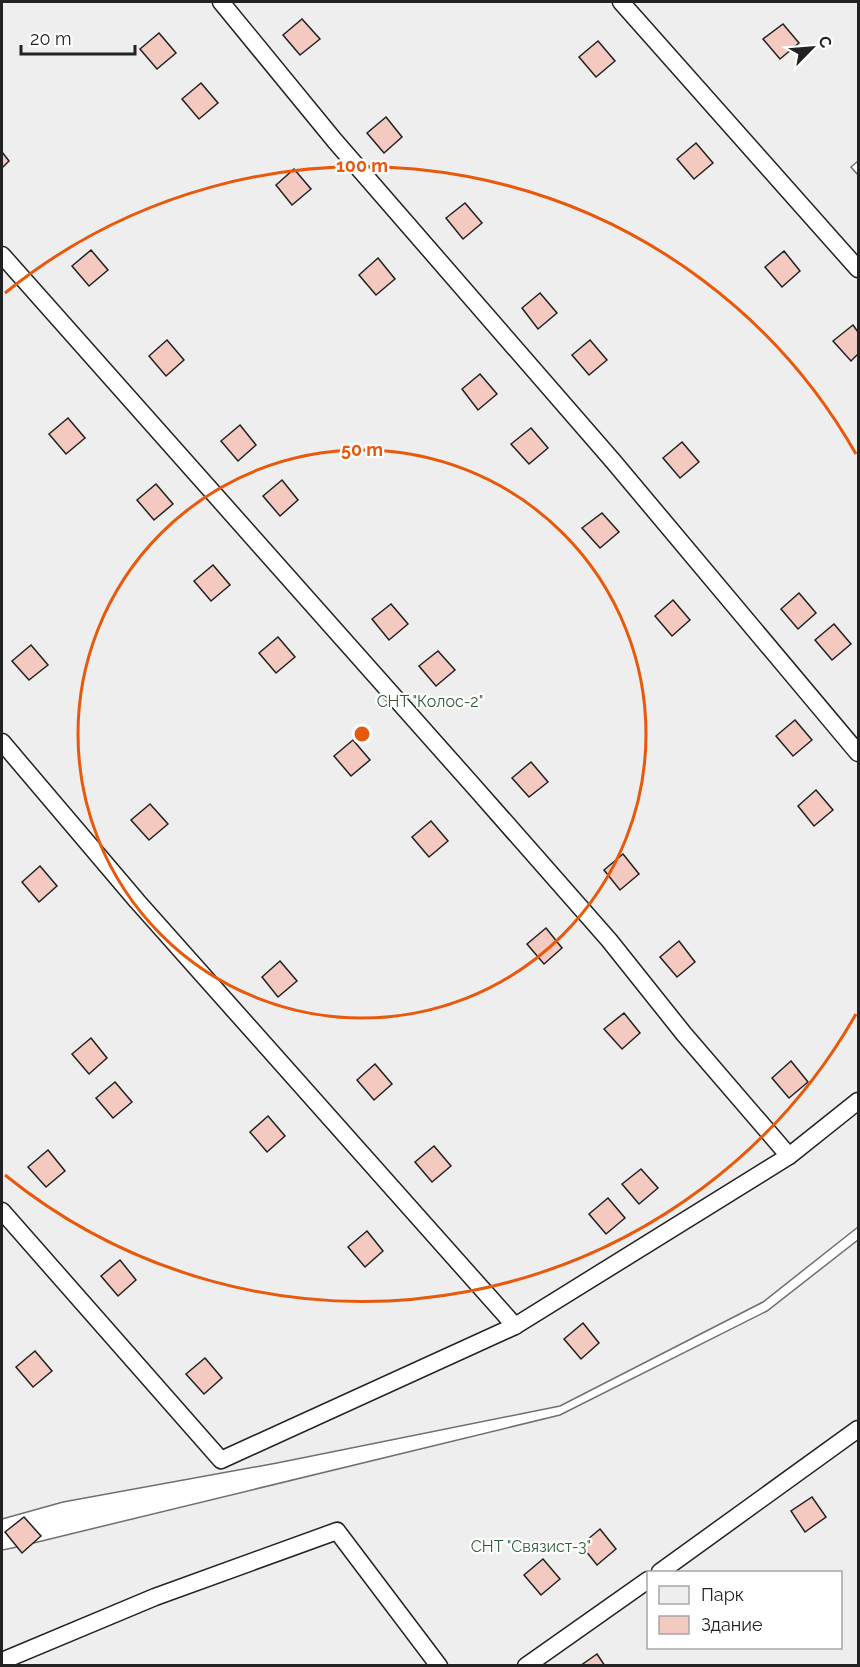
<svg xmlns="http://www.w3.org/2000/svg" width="860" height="1667" font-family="Raleway,sans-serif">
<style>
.green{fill:#eee;stroke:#6f6f6f;stroke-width:1.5;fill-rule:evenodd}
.building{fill:#f3c9c0;stroke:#222;stroke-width:1.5}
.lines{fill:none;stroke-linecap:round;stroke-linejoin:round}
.lane-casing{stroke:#222;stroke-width:19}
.lane{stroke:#fff;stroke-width:16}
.ring{fill:none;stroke:#e8590c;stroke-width:3}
.labels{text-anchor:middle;stroke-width:4.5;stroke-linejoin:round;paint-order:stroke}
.park-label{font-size:16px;fill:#2f5e38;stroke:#fff}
.centre{fill:#e8590c;stroke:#fff;stroke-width:3}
.ring-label{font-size:18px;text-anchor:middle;font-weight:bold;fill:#e8590c;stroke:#fff;stroke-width:4.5;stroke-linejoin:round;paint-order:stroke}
</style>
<rect width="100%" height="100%" fill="#fff"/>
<g class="green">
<path d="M2,2h856v159l-7,6 7,8v1052l-95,75 -203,104 -283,57 -214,39 -61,17z"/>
<path d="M858,1240v425l-856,1v-116l15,-3 543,-132 207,-104zM648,1572h192v76h-192z"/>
</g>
<g class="building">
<path d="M302,19l18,20 -20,16 -17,-20z"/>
<path d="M783,24l16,19 -19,16 -17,-20z"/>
<path d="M159,33l17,20 -19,16 -17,-20z"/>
<path d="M598,41l17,20 -19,16 -17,-20z"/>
<path d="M201,83l17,20 -19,16 -17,-20z"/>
<path d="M386,117l16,20 -18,16 -17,-20z"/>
<path d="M696,143l17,20 -19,16 -17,-20z"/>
<path d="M2,152l7,9 -7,7z"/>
<path d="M294,169l17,20 -19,16 -16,-20z"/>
<path d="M465,203l17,20 -19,16 -17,-21z"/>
<path d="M91,250l17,20 -19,16 -17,-20z"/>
<path d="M784,251l16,20 -18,16 -17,-20z"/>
<path d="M378,258l17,21 -19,16 -17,-20z"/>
<path d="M540,293l17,20 -19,16 -16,-21z"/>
<path d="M853,325l5,7v22l-7,7 -18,-20z"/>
<path d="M167,340l17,20 -18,16 -17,-20z"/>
<path d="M590,340l17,20 -18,15 -17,-20z"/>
<path d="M480,374l17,20 -19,16 -16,-21z"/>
<path d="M68,418l17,20 -19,16 -17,-20z"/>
<path d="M240,425l16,20 -18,16 -17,-20z"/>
<path d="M531,428l17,20 -19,16 -18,-20z"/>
<path d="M682,442l17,20 -19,16 -17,-20z"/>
<path d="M282,480l16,20 -18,16 -17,-20z"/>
<path d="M156,484l17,20 -19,16 -17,-20z"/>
<path d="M602,513l17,19 -19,16 -18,-20z"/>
<path d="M213,565l17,20 -19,16 -17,-20z"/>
<path d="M799,593l17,20 -18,16 -17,-20z"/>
<path d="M673,600l17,20 -18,16 -17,-20z"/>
<path d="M391,604l17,20 -19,16 -17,-21z"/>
<path d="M834,624l17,20 -19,16 -17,-20z"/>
<path d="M278,637l17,20 -19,16 -17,-20z"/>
<path d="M31,645l17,20 -19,15 -17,-19z"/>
<path d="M438,651l17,19 -19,16 -17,-20z"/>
<path d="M795,720l17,20 -19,16 -17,-20z"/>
<path d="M353,740l17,20 -19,16 -17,-20z"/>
<path d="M531,762l17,20 -19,15 -17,-19z"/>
<path d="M816,790l17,20 -19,16 -16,-20z"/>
<path d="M150,804l18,20 -19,16 -18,-20z"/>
<path d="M431,821l17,20 -19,16 -17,-20z"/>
<path d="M623,854l16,20 -19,16 -16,-20z"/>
<path d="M40,866l17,20 -18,16 -17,-20z"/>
<path d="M546,928l16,20 -18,16 -17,-20z"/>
<path d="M679,941l16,21 -18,15 -17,-20z"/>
<path d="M280,961l17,20 -19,16 -16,-20z"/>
<path d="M624,1013l16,20 -18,16 -18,-20z"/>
<path d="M91,1038l16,20 -18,16 -17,-20z"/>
<path d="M791,1061l17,21 -19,16 -17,-20z"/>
<path d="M375,1064l17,20 -18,16 -17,-20z"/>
<path d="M115,1082l17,20 -19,16 -17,-20z"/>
<path d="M268,1116l17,20 -18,16 -17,-20z"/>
<path d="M434,1146l17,20 -19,16 -17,-20z"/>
<path d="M48,1150l17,21 -19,16 -18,-20z"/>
<path d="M641,1169l17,19 -19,16 -17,-20z"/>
<path d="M608,1198l17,20 -19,16 -17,-20z"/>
<path d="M367,1231l16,20 -18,16 -17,-20z"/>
<path d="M120,1260l16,20 -18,16 -17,-20z"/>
<path d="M583,1323l16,20 -18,16 -17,-20z"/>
<path d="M35,1351l17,20 -19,16 -17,-20z"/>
<path d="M205,1358l17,20 -18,16 -18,-20z"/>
<path d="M812,1497l14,20 -21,15 -14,-21z"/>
<path d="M24,1517l17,19 -19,17 -17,-21z"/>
<path d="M600,1529l16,20 -19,16 -16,-20z"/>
<path d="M543,1559l17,20 -19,16 -17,-20z"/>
<path d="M597,1654l8,12h-25z"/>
</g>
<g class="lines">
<g class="lane-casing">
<g id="lane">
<path d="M221,2l114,139 278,320 245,292"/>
<path d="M621,2l237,267"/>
<path d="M2,255l475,535 132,150 75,94 105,122"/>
<path d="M2,742l135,159 378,425"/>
<path d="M2,1211l219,249 294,-134 274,-170 69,-55"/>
<path d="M660,1572l198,-143"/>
<path d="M2,1661l153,-64 182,-66 102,135"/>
<path d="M526,1666l122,-86"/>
</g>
</g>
<use href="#lane" class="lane"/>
</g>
<g class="ring">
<circle cx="362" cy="734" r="284"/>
<path d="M856 1014A568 568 0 0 1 5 1175M5 293A568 568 0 0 1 856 454"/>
</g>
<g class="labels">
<g class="park-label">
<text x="430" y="707">СНТ "Колос-2"</text>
<text x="531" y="1552">СНТ "Связист-3"</text>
</g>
</g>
<circle cx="362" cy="734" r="9" class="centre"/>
<g class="ring-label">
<text x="362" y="172">100 m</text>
<text x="362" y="456">50 m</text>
</g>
<rect width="860" height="1667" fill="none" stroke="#222222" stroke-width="6"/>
<rect x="647" y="1571" width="195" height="78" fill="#ffffff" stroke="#a7a7a7" stroke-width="1.5"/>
<rect x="659" y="1586" width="30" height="18" fill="#eeeeee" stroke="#a7a7a7" stroke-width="1.5"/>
<text x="701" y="1601" font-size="18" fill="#222222">Парк</text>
<rect x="659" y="1616" width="30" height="18" fill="#f3c9c0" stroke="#a7a7a7" stroke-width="1.5"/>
<text x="701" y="1631" font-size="18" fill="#222222">Здание</text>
<g transform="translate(812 48) rotate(65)" stroke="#ffffff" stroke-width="4.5" paint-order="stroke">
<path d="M0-4.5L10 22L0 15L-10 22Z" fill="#222222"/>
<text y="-9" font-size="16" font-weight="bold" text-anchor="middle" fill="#222222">С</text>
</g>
<path d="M21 45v9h114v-9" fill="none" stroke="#222222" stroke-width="3"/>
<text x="30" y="45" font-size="18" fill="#222222" stroke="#ffffff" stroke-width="4.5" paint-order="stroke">20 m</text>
</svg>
